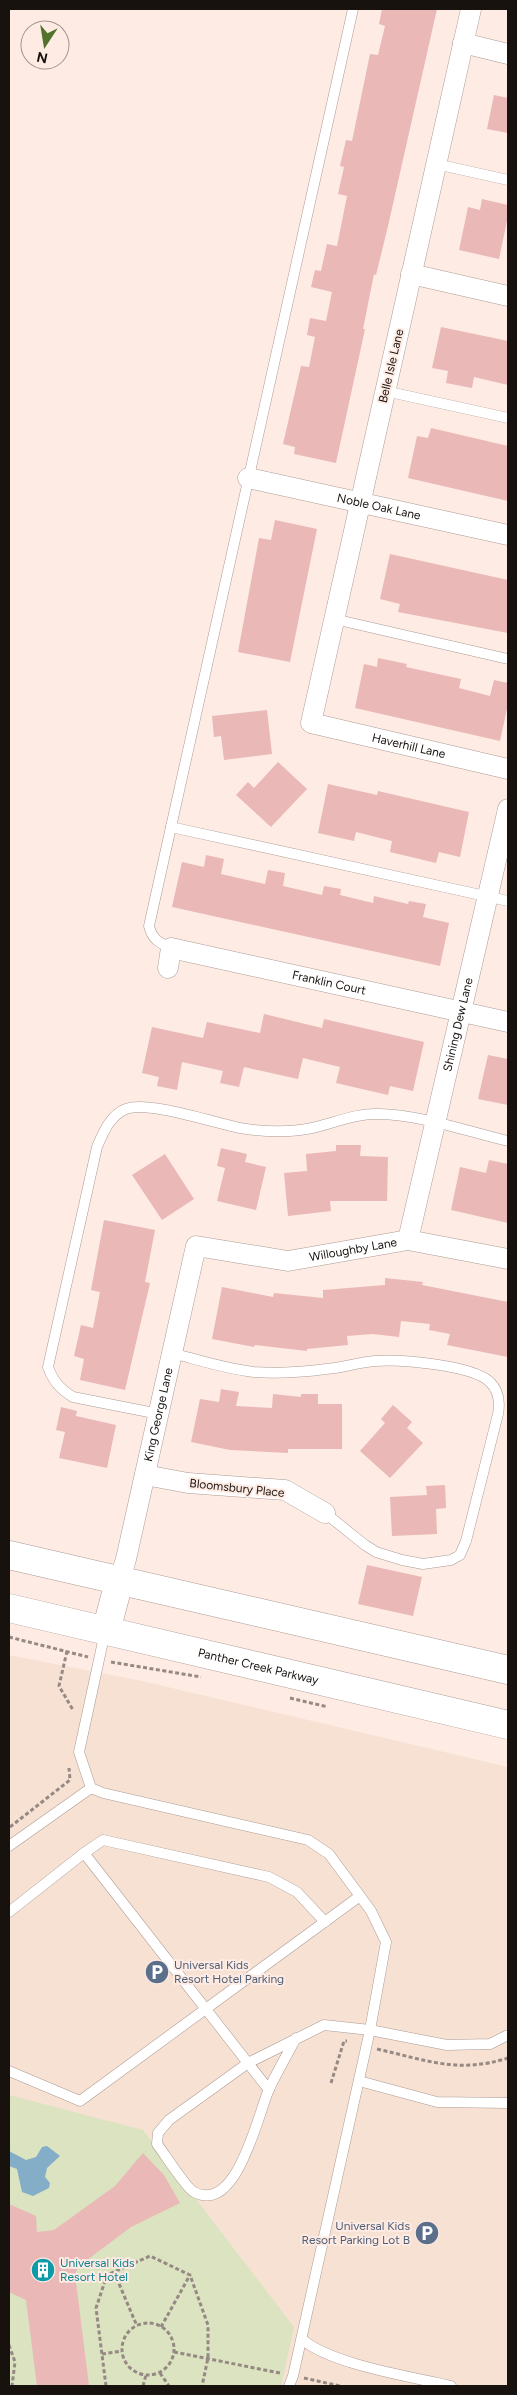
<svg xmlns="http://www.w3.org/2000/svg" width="517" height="2395" font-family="Figtree,sans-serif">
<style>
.commercial{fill:#f7e1d3}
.green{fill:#dbe3c1}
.water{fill:#84aec8}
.building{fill:#eab8b6}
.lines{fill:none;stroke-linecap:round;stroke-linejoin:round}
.lane-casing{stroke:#ac9b94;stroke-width:11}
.street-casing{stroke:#ac9b94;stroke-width:21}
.secondary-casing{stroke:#ac9b94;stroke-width:29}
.path{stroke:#968983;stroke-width:3;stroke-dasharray:4 2.5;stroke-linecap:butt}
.lane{stroke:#fff;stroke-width:10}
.street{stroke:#fff;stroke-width:20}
.secondary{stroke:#fff;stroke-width:28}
.labels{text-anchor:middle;stroke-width:4;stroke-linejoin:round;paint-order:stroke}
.street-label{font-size:12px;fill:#18120f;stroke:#feebe4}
.service-label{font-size:12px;fill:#4e5e75;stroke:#feebe4;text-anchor:start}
.culture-label{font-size:12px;fill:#0d838f;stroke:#feebe4;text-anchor:start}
</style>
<rect width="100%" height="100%" fill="#feebe4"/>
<path class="commercial" d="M9,1655l133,26 366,86v619h-499z"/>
<path class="green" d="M9,2095l134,35 151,197 -13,59h-272z"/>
<path class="water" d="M47,2146l13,10 -13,12 -2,9 5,6 -1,5 -16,8 -11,-4 -5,-23 -8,-3v-15l17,9 10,-3 6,-10z"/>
<g class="building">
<path d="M382,9h55l-49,217 -12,49 -2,-1 -11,55h2l-29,134 -42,-9 1,-7 -12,-3 18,-78 8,1 6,-30 -8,-2 3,-17 16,3 6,-29 -21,-5 4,-17 6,1 6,-27 10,2 10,-50 -9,-2 6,-27 -4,-1 6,-26 6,1 18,-87 8,1 7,-29 -6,-2z"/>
<path d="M494,95l14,3v35l-21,-4z"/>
<path d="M482,199l26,6v11l-9,43 -40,-9 9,-43 12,3z"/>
<path d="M441,327l67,14v44l-34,-8 -2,11 -26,-5 2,-12 -16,-3z"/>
<path d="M431,428l77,18v55l-100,-23 9,-42 11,2z"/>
<path d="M275,520l42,9 -27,133 -52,-10 21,-114 12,2z"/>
<path d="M390,554l118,26v53l-110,-21 2,-8 -20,-5z"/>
<path d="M378,658l29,6 -1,3 55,12 -2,9 31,8 4,-16 14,3v21l-8,37 -145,-33 9,-44 13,3z"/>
<path d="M267,710l5,44 -48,6 -3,-24 -7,1 -2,-21z"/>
<path d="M278,762l29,27 -36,38 -35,-32 12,-13 6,6z"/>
<path d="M328,784l49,11 1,-4 91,21 -9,45 -21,-5 -3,11 -46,-11 2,-11 -36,-9 -2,9 -36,-8z"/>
<path d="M206,855l18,4 -3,15 44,10 3,-14 17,3 -2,13 39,9 2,-9 17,3 -1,6 33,8 1,-7 34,8 1,-3 17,3 -3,13 26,6 -9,43 -268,-59 10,-45 22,5z"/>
<path d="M264,1014l58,14 2,-9 100,23 -11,49 -23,-5 -2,9 -52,-12 4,-16 -37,-9 -5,21 -54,-12 -5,20 -19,-4 3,-12 -41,-9 -5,28 -20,-4 2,-9 -17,-4 10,-46 51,11 4,-16 53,11z"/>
<path d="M488,1055l20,4v46l-30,-6z"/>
<path d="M336,1145h25l-1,11 28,1 -1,44h-57l1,10 -43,5 -4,-43 23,-2 -1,-17 30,-3z"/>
<path d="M221,1148l26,6 -2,8 21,5 -10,43 -39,-9 8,-33 -8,-2z"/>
<path d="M165,1154l29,45 -32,21 -30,-45z"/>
<path d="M489,1160l19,4v59l-57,-13 9,-43 26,6z"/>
<path d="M104,1220l51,10 -10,52 5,1 -25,107 -45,-10 4,-21 -10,-3 7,-31 12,3 7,-36 -9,-2z"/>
<path d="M385,1278l38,4 -1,3 86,17v55l-61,-12 3,-11 -21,-4 1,-6 -29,-3 -2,16 -26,-3 -26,2 1,9 -41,4v2l-52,-6 -1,2 -42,-8 10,-52 51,10 1,-4 49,5v-8l62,-5z"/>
<path d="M221,1389l18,3 -3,14 36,2 1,-14 28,3v-3h17v10h24v45h-54v4l-58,-3 -39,-8 9,-43 19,3z"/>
<path d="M393,1405l19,17 -5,6 16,15 -33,35 -30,-27 25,-28 -4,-4z"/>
<path d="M61,1407l16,4 -1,5 40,9 -9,43 -48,-10 6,-26 -9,-2z"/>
<path d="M445,1485l1,23 -10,1 1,25 -45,2 -2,-39 37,-2 -1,-9z"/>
<path d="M367,1565l55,12 -9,39 -55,-12z"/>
<path d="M143,2153l21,22 16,28 -49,24 -52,39 -4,8 14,112h-52l-11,-86 -17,-8v-88l27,12 1,16 17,-2 61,-44z"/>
</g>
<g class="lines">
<g class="lane-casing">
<g id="lane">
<path d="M353,9l-182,818 337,74"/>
<path d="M436,164l72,16"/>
<path d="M385,391l123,27"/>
<path d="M334,619l174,40"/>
<path d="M171,948c-12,-5 -19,-9 -22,-22l22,-99"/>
<path d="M172,1353c27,7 54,16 82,19 24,2 49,0 72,-3 17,-1 33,-7 49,-8 25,-2 97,4 115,21 9,9 10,21 8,32l-32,127 -6,14 -9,5 -28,4 -21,-4 -26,-8 -11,-7 -40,-32"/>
<path d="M159,1414l-86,-17c-13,-8 -20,-16 -25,-30l49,-220c6,-14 13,-32 29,-38 20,-9 89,14 114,19 24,4 48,5 72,0 22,-5 44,-15 67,-14 43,1 87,17 129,27"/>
<path d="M105,1632l-26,120 12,36 12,5 205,47 21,14 42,57 15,31 -16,88 77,15 43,-1 18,-9"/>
<path d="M9,1846l82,-58"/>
<path d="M84,1853l19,-13 166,37 28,15 28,30"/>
<path d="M9,1912l75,-59 185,237"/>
<path d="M9,2071l71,30 280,-205"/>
<path d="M359,2081l78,21 71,1"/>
<path d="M302,2339c27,25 111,38 149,47"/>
<path d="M289,2386l4,-10 77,-346 -46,-5 -76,38 -79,57 -11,13 -1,11c7,9 29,44 37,48 43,23 64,-78 75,-103 8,-17 18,-34 27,-51"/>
</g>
</g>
<g class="street-casing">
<g id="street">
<path id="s1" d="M471,9l-160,714 197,46"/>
<path d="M463,43l45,11"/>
<path d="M411,274l97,22"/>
<path id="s2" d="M248,478l260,57"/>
<path id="s3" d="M168,968l3,-20 337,74"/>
<path id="s4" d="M408,1240l100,-431"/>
<path d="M145,1475l43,8 97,7 40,23"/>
<path id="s5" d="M119,1582l7,-23 70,-313 92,15 120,-21 100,19"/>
</g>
</g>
<g class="secondary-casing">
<g id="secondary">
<path d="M9,1555l499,115"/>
<path id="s6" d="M9,1608l499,117"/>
<path d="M106,1631l13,-49"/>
</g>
</g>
<g class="path">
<path d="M9,1637l79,20"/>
<path d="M67,1651l-8,35 14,24"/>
<path d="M111,1662l90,15"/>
<path d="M290,1698l38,9"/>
<path d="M10,1827l60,-47 -1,-12"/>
<path d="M377,2049c49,11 81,25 131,9"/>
<path d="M331,2083l13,-42h3"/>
<path d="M114,2272l23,54"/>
<circle cx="148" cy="2349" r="26"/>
<path d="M161,2327l29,-52"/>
<path d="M9,2345l6,17 -3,24"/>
<path d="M174,2352l106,21"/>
<path d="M102,2354l20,-3"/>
<path d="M160,2373l9,13"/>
<path d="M304,2378l36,8"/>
<path d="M106,2386l-10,-78 11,-33 43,-19 40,19 18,50v33l-6,28"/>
<path d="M143,2386l3,-11"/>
</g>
<use href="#lane" class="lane"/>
<use href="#street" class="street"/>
<use href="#secondary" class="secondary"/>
</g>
<defs>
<g id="parking-disc" transform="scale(1.25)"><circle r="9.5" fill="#5c6f8a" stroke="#feebe4"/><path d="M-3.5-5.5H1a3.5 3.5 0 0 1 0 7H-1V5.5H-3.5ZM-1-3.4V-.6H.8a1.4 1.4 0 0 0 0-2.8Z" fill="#fff"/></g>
<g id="building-disc" transform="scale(1.25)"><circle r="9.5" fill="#0f9aa8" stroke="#feebe4"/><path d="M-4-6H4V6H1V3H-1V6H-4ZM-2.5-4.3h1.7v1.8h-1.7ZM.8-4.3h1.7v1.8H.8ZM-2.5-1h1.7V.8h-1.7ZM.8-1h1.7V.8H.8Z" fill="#fff"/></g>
</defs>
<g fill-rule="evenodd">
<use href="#parking-disc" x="157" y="1972"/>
<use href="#parking-disc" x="427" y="2233"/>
<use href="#building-disc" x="43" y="2270"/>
</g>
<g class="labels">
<g class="street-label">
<text transform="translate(391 366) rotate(-77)" y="4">Belle Isle Lane</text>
<text dy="4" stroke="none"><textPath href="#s2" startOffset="134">Noble Oak Lane</textPath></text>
<text dy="4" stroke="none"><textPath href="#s1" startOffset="832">Haverhill Lane</textPath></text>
<text dy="4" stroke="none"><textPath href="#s3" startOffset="182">Franklin Court</textPath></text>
<text dy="4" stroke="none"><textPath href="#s4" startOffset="221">Shining Dew Lane</textPath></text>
<text dy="4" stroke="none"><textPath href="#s5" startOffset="504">Willoughby Lane</textPath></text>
<text dy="4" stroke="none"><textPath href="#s5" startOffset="172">King George Lane</textPath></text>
<text transform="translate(237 1488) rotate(6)" y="4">Bloomsbury Place</text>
<text dy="4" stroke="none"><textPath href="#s6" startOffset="256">Panther Creek Parkway</textPath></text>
</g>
<g class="service-label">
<text x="174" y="1969">Universal Kids<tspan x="174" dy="14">Resort Hotel Parking</tspan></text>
<text x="410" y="2230" text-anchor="end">Universal Kids<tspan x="410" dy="14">Resort Parking Lot B</tspan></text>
</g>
<g class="culture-label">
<text x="60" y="2267">Universal Kids<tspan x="60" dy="14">Resort Hotel</tspan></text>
</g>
</g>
<rect width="517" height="2395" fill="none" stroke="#18120f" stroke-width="20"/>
<g transform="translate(45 45) rotate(192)"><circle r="24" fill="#feebe4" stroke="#a2948f"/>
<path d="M0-4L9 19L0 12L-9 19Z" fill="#51732b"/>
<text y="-8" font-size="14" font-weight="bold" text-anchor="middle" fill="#18120f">N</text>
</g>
</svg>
